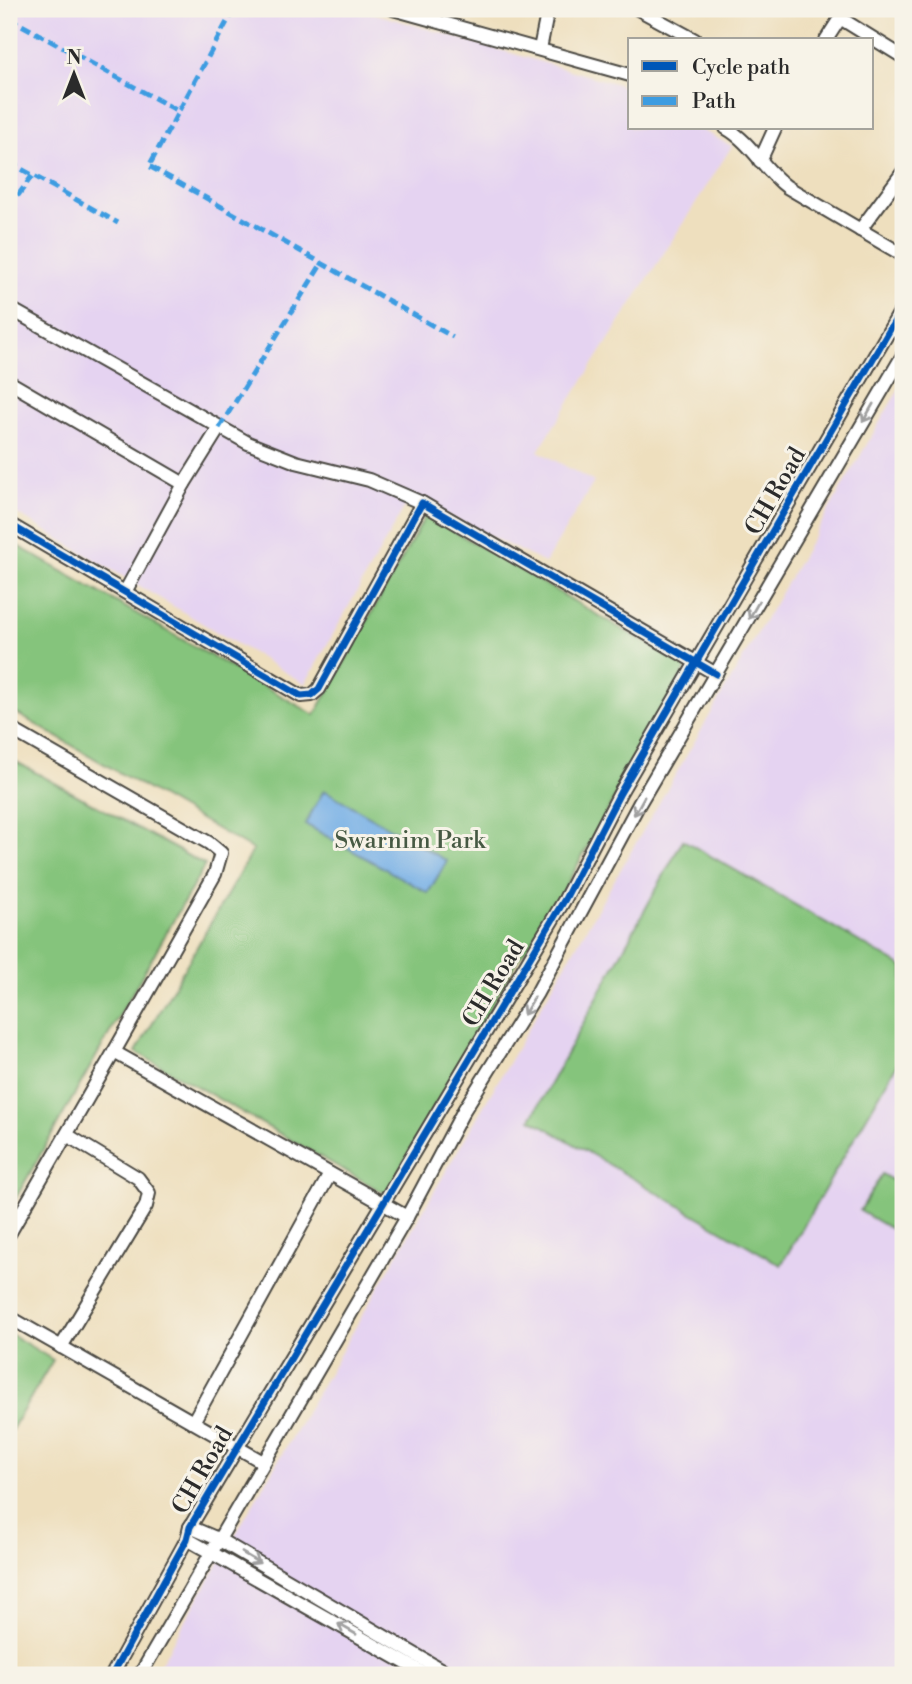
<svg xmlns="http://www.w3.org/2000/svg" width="912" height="1684" font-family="'Libre Bodoni',serif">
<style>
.built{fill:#e5d3f1}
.green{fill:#85c47c;stroke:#587854;stroke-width:2}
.water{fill:#75afe6;stroke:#506d88;stroke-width:2}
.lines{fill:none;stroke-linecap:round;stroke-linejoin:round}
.minor-casing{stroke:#484641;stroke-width:16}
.minor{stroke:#fff;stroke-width:12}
.quiet{stroke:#3d9ce1;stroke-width:5;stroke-dasharray:10 5;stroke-linecap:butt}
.cycleway-casing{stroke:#f7f3e8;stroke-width:11}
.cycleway{stroke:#0057b8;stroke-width:7}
.oneway{stroke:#a0a0a0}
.labels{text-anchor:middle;stroke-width:6;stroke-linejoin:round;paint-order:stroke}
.street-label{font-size:24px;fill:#2b2b2b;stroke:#f7f3e8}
.park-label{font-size:24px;fill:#465943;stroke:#f7f3e8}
</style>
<rect width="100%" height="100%" fill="#f7f3e8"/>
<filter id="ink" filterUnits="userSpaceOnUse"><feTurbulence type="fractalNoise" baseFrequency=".0143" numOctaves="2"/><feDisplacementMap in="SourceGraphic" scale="14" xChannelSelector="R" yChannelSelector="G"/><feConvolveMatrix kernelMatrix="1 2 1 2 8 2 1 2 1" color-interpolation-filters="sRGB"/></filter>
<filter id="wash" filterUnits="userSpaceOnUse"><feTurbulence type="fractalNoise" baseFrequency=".00686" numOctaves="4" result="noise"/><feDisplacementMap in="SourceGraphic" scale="28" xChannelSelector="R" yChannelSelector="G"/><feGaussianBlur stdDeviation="1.57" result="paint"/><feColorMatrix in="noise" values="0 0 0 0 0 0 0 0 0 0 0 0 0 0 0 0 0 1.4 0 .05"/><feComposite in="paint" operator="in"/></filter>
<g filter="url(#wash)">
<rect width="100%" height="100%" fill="#eedfbe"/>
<g class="built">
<path d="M9,9h350l258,75 13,7v37h67l35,18 -194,305 56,31 -49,81 -135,-66 -105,187 -296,-175z"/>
<path d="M903,382v1293h-749z"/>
</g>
<g class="green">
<path d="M426,515l261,152 -137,248 -38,54 -126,225 -250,-142 117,-202 -244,-141v-168l306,174z"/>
<path d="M9,758l196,107 -196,345z"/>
<path d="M683,840l220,127v87l-122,211 -250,-146z"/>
<path d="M882,1174l21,13v49l-43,-25z"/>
<path d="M9,1333l44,27 -44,74z"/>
</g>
<path class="water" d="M324,790l123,71 -19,32 -123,-69z"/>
</g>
<g filter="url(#ink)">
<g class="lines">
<g class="minor-casing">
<g id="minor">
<path d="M393,9l237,66"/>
<path d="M638,9l57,31"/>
<path d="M840,18l63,39"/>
<path d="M826,40l20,-31"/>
<path d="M540,49l8,-40"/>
<path d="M726,128c25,14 38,42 61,59l116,68"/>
<path d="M760,161l15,-33"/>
<path d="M860,230l43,-58"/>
<path d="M9,308l239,135 48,19 73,18 53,23"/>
<path d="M891,328l12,7"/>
<path d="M9,382l175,102"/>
<path d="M9,524l292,172 11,-1 7,-6 103,-186 294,171"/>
<path d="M125,592l59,-108 35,-56"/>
<path d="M9,728l200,115 12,10 -6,21 -101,178 293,165"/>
<path d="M9,1234l105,-182"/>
<path d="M9,1317l254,145"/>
<path d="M61,1347l85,-141 3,-13 -11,-15 -71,-43"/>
<path d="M193,1422l137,-248"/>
<path d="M190,1527l28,12 232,136"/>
<path d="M187,1539l240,136"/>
<path d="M112,1675l75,-136 3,-12 375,-628 55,-106 283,-486"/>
<path d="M140,1675l267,-458 57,-107 73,-117 102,-189 264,-449"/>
</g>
</g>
<use href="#minor" class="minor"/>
<g class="quiet">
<path d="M234,9l-85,157 304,171"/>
<path d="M9,18l169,93"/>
<path d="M9,162l109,61"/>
<path d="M9,208l23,-32"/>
<path d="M219,428l103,-165"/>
</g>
<g class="cycleway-casing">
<g id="cycleway">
<path d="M9,524l292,172 11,-1 7,-6 103,-186 294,171"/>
<path d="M112,1675l75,-136 3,-12 375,-628 55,-106 283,-486"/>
</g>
</g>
<use href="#cycleway" class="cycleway"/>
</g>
<defs><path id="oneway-shaft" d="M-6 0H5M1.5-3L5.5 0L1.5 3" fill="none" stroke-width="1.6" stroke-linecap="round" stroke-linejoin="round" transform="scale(1.75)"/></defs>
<g class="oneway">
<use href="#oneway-shaft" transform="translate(868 413) rotate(120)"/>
<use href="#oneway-shaft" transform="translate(754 610) rotate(120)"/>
<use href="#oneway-shaft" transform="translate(639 806) rotate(119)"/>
<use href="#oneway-shaft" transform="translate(529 1006) rotate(121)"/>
<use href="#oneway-shaft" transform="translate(251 1558) rotate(31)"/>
<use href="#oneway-shaft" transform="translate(347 1629) rotate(-150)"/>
</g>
</g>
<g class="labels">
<g class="street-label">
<text transform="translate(775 491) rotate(-60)" y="8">CH Road</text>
<text transform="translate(493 983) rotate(-59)" y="8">CH Road</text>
<text transform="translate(202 1470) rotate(-60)" y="8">CH Road</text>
</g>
<g class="park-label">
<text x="410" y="848">Swarnim Park</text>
</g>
</g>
<rect width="912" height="1684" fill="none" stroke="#f7f3e8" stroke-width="35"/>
<rect x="628" y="38" width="245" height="91" fill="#f7f3e8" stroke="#a5a39c" stroke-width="2"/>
<rect x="642" y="61" width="35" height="10" fill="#0057b8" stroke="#a5a39c" stroke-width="2"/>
<text x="692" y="74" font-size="21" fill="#2b2b2b">Cycle path</text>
<rect x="642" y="96" width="35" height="10" fill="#3d9ce1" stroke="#a5a39c" stroke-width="2"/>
<text x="692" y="108" font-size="21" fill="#2b2b2b">Path</text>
<g transform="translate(74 74)" stroke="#f7f3e8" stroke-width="5" paint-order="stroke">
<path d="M0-5L12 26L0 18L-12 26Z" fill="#2b2b2b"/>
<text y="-10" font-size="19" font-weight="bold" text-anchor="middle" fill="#2b2b2b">N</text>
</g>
</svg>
